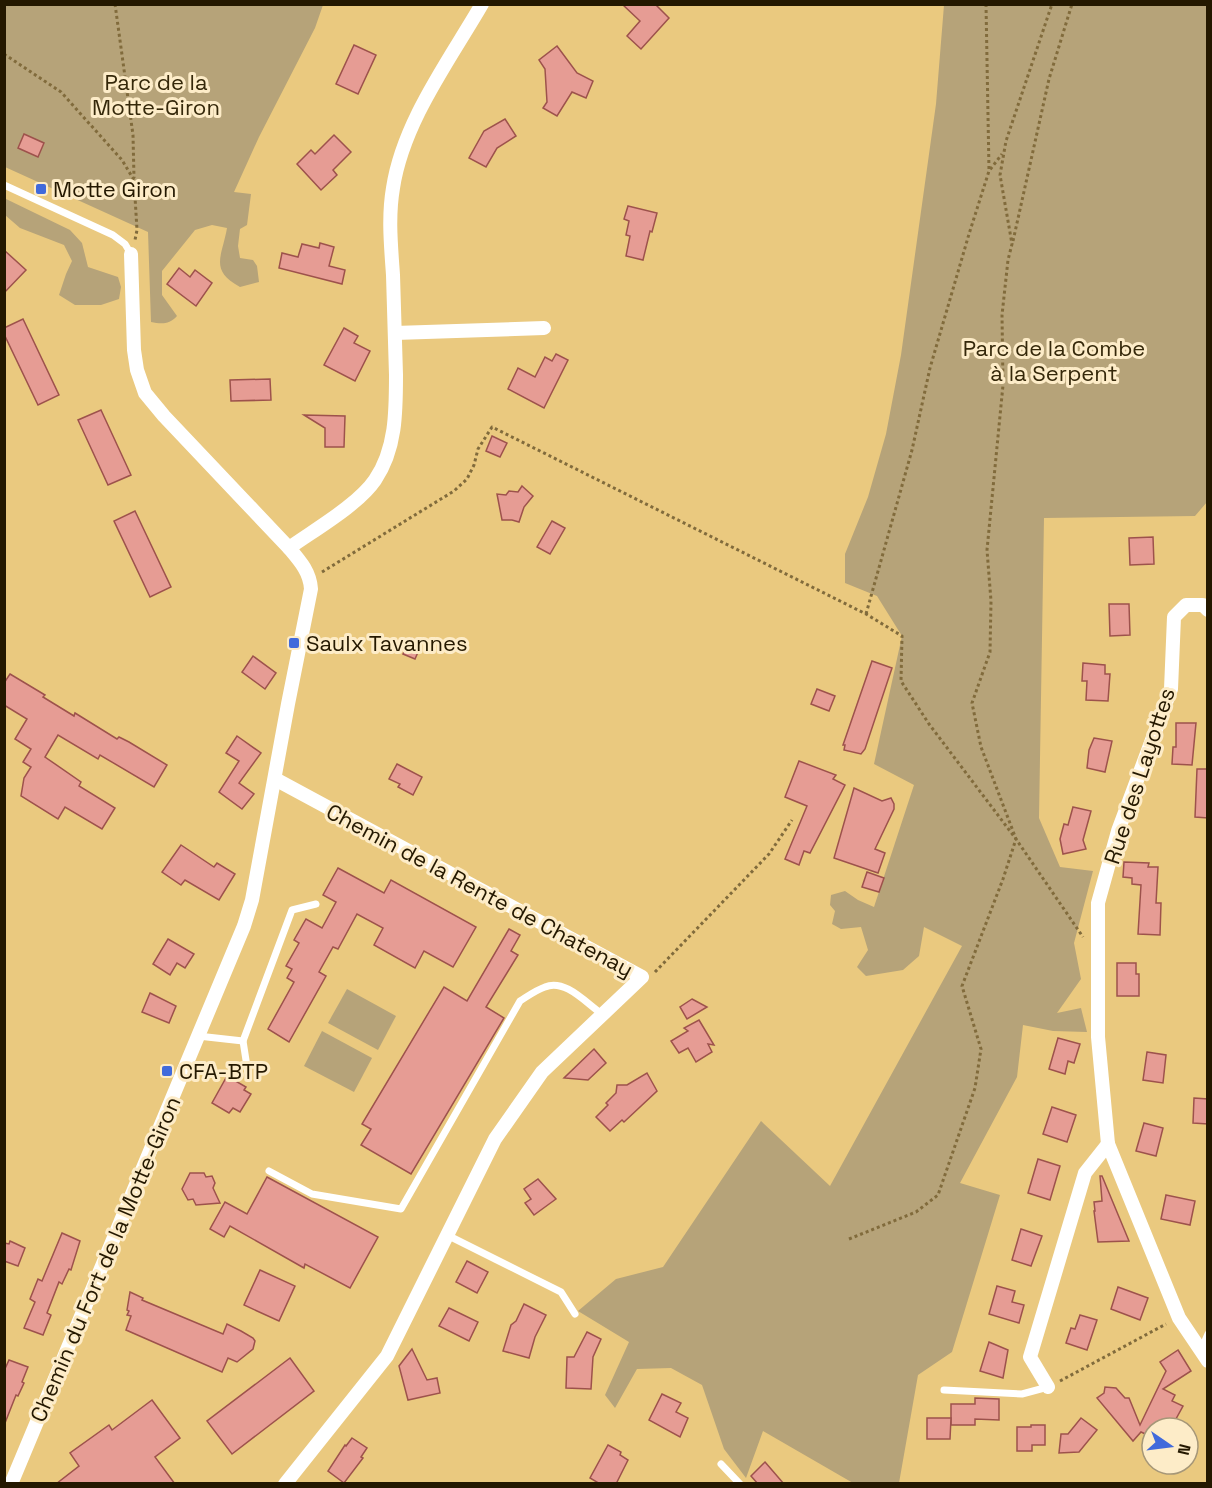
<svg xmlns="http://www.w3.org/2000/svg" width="1212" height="1488" font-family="'Space Grotesk',sans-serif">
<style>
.green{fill:#b6a379}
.building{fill:#e69c94;stroke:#9d524c;stroke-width:1.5}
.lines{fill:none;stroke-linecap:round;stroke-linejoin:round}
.path{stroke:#816b3c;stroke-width:3;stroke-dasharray:3 3;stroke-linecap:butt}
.lane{stroke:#fff;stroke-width:7}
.street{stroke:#fff;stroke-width:14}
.poi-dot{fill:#416adb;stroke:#fdecc8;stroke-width:2}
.labels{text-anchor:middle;stroke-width:6;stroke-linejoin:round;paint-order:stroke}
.park-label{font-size:22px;fill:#35280a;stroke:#fdecc8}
.poi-label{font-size:22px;fill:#241800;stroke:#fdecc8;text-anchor:start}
.street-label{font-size:22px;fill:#241800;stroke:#fdecc8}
</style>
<rect width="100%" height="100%" fill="#eac97f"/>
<g class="green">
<path d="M4,5h319l-8,23 -56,109 -25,55 17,2 -4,31 -7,4 -2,17 2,12 13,2 4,6 2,16 -19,5c-31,-17 -18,-30 -13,-59l-15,-3 -17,5 -33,41v24l15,21c-8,9 -16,8 -26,6l-3,-90 -143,-65z"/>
<path d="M944,5h263v497l-12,14 -151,2 -5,300 21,49 33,4 -19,72 7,36 -24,34 24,-5 6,24 -34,-1 -30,-6 -6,52 -57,106 40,12 -48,157 -34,23 -19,108h-46l-90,-52 -17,47 -22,-29 -22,-64 -31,-17 -34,1 -22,39 -10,-13 24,-53 -51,-31 38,-32 47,-12 98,-146 69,65 132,-240 -38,-19 -5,29 -16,14 -37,6 -9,-9 11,-17 -7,-23 -20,2 -9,-5 3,-13 -5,-6 1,-10 14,-4 13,9 16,7 40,-122 -40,-21 28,-128 -25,-40 -32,-13v-29l23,-57 18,-63 15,-79 35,-251z"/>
<path d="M4,198l66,32 12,13 6,24 30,10 3,10 -2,12 -18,6h-26l-16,-10 7,-21 6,-13 -8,-16 -44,-17 -15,-13z"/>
<path d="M347,989l49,27 -18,34 -50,-27z"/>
<path d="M322,1031l50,27 -18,34 -50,-26z"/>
</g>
<g class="building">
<path d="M622,4h33l14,14 -28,31 -14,-13 13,-15z"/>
<path d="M354,45l22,10 -18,39 -22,-10z"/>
<path d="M557,46l20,27 16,8 -7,17 -14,-6 -15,24 -14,-8 4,-6 -2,-33 -6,-9z"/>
<path d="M505,119l11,17 -19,12 -11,19 -17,-9 15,-27z"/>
<path d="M24,134l20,9 -6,14 -20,-9z"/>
<path d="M334,135l17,17 -18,18 4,5 -16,15 -24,-26 14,-14 4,4z"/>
<path d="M628,206l29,7 -5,19 -2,-1 -7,29 -17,-4 4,-20 -4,-1 3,-14 -5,-2z"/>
<path d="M320,243l14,4 -5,19 16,4 -3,14 -63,-16 3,-15 16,4 4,-13 17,4z"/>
<path d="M4,250l22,20 -22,23z"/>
<path d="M179,268l11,9 5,-7 17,13 -16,23 -29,-22z"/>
<path d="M23,319l36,76 -21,10 -34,-71v-6z"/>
<path d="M344,328l14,8 -4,7 16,8 -15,30 -31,-16z"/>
<path d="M556,354l12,6 -24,48 -36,-19 10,-21 17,9 10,-20 7,4z"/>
<path d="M270,379l1,21 -40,1 -1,-21z"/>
<path d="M101,410l30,65 -23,10 -30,-65z"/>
<path d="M304,415l41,1 -1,31h-19v-19z"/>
<path d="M492,436l15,7 -7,14 -14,-6z"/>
<path d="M522,486l11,10 -9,11 -5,15 -7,-2h-10l-5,-26 9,1 3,-4 9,1z"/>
<path d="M135,511l36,76 -21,10 -36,-76z"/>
<path d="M552,521l13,7 -15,26 -13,-7z"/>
<path d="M1153,537l1,27 -24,1 -1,-27z"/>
<path d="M1109,604h20l1,31 -20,1z"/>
<path d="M410,638l12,5 -7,16 -12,-5z"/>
<path d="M253,656l23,17 -11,16 -23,-17z"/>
<path d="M872,661l20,7 -27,81 -4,5 -17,-4 1,-5h-2z"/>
<path d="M1083,663l22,2v9h5l-2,27 -22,-1 1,-19h-5z"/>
<path d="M10,674l35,21 -2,2 31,19 1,-3 42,26 2,-2 10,5 38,23 -13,22 -54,-32 -2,4 -40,-24 -13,22 36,25 -2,4 36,22 -13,21 -37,-22 -7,12 -37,-23 3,-18 7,-11 -8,-5 8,-13 -16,-10 12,-20 -23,-14v-22z"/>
<path d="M817,689l18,7 -6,15 -18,-7z"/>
<path d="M1176,723h20l-4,42 -20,-1 1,-17h3z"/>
<path d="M237,736l24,17 -22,30 15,11 -12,15 -23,-17 20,-31 -13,-8z"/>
<path d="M1094,738l18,3 -7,31 -18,-4 2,-18z"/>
<path d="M799,761l37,14 -3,4 12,6 -35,68 -6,-2 -5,14 -14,-6 22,-53 -22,-9z"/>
<path d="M397,764l25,13 -9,18 -15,-8 2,-3 -11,-5z"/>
<path d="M1197,769h11v49l-13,-1z"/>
<path d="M854,788l28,13 9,-3 3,6v5l-19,40 10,4 -7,20 -44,-15z"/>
<path d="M1073,807l18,4 -8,29 3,9 -23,5 -3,-15 4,-15 4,1z"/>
<path d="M181,845l33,22 3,-4 18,11 -16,26 -34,-20 -4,5 -19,-13z"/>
<path d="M1124,862l25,1 -1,4h10l-2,36h5l-1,32 -22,-1 3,-49 -9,-1v-6l-9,-1z"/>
<path d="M338,868l46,25 7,-13 85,47 -23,40 -29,-16 -9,17 -41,-23 9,-17 -26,-14 -19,35 -5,-2 -14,25 7,4 -37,66 -21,-13 26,-47 -7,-4 5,-9 -6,-3 13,-23 -5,-3 12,-21 16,9 14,-26 -13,-7z"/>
<path d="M867,872l17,6 -5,14 -17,-5z"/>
<path d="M509,929l11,6 -9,16 7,4 -32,52 18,11 -93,156 -50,-29 10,-16 -9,-5 82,-137 23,14z"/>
<path d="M168,939l26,15 -9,14 -8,-5 -7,12 -17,-11z"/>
<path d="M1117,963h19v11h3v22h-22z"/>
<path d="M150,993l26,13 -7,17 -27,-11z"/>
<path d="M692,999l15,8 -20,12 -7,-12z"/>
<path d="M699,1020l15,25 -6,-1 4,8 -16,10 -8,-14 -9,5 -8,-12 17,-10 -4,-3z"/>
<path d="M1058,1038l22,6 -6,19 -6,-2 -3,13 -16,-5z"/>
<path d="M594,1049l12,14 -18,17 -24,-2z"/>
<path d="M1147,1052l19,3 -3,28 -20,-3z"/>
<path d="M647,1073l10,18 -33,31 -2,-2 -12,11 -14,-14 12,-12 -2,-2 10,-10 1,-8h10z"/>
<path d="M227,1076l19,11 -2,3 7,4 -11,18 -7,-4 -4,5 -17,-10z"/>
<path d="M1194,1098l14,1v25l-15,-1z"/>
<path d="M1052,1107l24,8 -9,27 -24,-8z"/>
<path d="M1144,1123l19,5 -7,28 -20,-5z"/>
<path d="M1038,1159l22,7 -10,34 -22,-7z"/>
<path d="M190,1173h14l2,4 6,-1 3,7 -2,5 7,15 -24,2 -3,-6 -5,1 -6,-11z"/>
<path d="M1100,1176h2l27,65 -31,1 -4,-31h1l-1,-9 8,-1z"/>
<path d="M267,1177l111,60 -28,51 -45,-24 -1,4 -74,-42 -6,11 -14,-8 15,-27 22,12z"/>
<path d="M538,1179l18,20 -22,16 -9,-12 6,-4 -7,-10z"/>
<path d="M1166,1195l29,6 -5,24 -29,-6z"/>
<path d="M1021,1229l21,7 -11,30 -19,-6z"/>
<path d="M62,1233l18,8 -9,29 -2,-1 -7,15 -3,-2 -12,31 4,2 -8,20 -19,-7 11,-26 -5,-3 8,-20 4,2z"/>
<path d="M10,1241l15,7 -7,18 -14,-5v-18l5,1z"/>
<path d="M467,1261l21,11 -11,21 -21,-11z"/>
<path d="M260,1270l35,16 -16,35 -35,-16z"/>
<path d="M997,1286l18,5 -3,11 12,3 -5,18 -30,-9z"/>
<path d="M1118,1287l30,11 -8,22 -29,-11z"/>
<path d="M130,1292l13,6 -1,2 81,34 4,-10 14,7 12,7 2,3 -2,8 -16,13 -9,-4 -6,14 -96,-42 5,-14 -4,-1 2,-4 -2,-1z"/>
<path d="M524,1304l22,11 -11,22 -6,21 -26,-7 8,-26 5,-4z"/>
<path d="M449,1308l29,14 -9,19 -30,-15z"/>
<path d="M1080,1315l17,5 -10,30 -21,-7 5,-15 4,1z"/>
<path d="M587,1332l14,7 -8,18 -2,32 -25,-1 1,-31h7z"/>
<path d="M989,1342l19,8 -5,28 -23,-7z"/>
<path d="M412,1349l15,31 10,-2 3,15 -32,7 -9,-34z"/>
<path d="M1178,1350l13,21 -28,18 12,6 -3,6 11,5 -12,22h-19v9l-11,-5 -8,9 -36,-43 7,-5 1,-6 11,1 9,10h4l11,27 26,-54 -6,-9z"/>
<path d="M290,1358l24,33 -82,63 -25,-33z"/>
<path d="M9,1360l19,7 -6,15 2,1 -6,13 -2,-1 -11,28 -1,-52z"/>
<path d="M662,1394l19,9 -5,9 12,6 -8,19 -31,-17z"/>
<path d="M975,1398l24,1v21l-24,-1v6h-24v-21h24z"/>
<path d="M152,1400l28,38 -25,19 20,27h-119l23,-18 -9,-13 39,-28 3,5z"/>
<path d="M927,1418h24l-1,21h-23z"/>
<path d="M1081,1418l16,12 -18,22 -20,1 2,-19h7z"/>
<path d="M1031,1425h14v20h-13v6h-15v-24h14z"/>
<path d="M352,1438l15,10 -6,9 2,1 -19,25 -16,-12 17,-26 1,1z"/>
<path d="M608,1445l13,7 -1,3 8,5 -12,24h-16l-10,-6z"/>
<path d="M765,1462l19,22h-26l-7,-8z"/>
</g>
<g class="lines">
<g class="path">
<path d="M115,4l18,131 1,43"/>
<path d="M986,4l3,167"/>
<path d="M4,54l57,38 61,68 12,20 3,50 -2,10"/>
<path d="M1013,241l36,-162 23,-75"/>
<path d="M322,572l132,-81 13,-12 7,-14 4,-16 14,-22 374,187 36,22 -1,45 28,43 87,115 67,98"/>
<path d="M866,614l46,-164 18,-82 39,-134 20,-63 13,-17"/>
<path d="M655,972l114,-118 23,-34"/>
<path d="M849,1239l67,-27 22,-17 37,-107 6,-39 -19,-63 41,-107 13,-40 -35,-92 -9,-44 18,-51 1,-51 -4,-51 16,-165 -1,-70 6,-55 4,-16 -12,-69 6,-34 46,-137"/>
<path d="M1060,1381l106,-57"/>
</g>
<g class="lane">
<path d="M4,185l109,50 12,9 6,10"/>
<path d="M198,1036l45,5 49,-131 24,-6"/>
<path d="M243,1041l5,32"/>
<path d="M269,1171l43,23 89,15 119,-208c8,-5 16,-11 25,-14 20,-9 42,17 57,27"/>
<path d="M447,1235l114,57 14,22"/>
<path d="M1201,1350l7,-16"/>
<path d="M944,1390l78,4 26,-7"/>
<path d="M721,1464l19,20"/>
</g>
<g class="street">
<path d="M395,333l149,-5"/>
<path d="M289,548c25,-18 69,-43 86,-68 21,-31 21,-68 21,-105 -1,-34 -2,-67 -3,-100 -2,-29 -5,-58 0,-87 10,-66 56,-127 89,-184"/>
<path d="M1208,610l-5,-5h-17l-12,12 -3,72 -53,142 -20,72v134l10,107 71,174 29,43"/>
<path d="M275,779l367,198 -100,95 -47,67 -108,217 -102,128"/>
<path d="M1048,1387l-18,-30 55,-184 23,-29"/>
<path d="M11,1484l233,-558 8,-26 36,-196 23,-115c-1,-17 -11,-28 -22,-41l-125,-132 -19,-23 -8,-23 -3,-20 -3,-96"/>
</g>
</g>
<g class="poi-dot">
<rect x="35" y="183" width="12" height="12" rx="3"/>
<rect x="288" y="637" width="12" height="12" rx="3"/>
<rect x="161" y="1065" width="12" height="12" rx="3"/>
</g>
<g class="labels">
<g class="park-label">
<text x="156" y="90">Parc de la<tspan x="156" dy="25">Motte-Giron</tspan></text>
<text x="1054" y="356">Parc de la Combe<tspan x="1054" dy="25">à la Serpent</tspan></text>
</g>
<g class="poi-label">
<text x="53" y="197">Motte Giron</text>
<text x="306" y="651">Saulx Tavannes</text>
<text x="179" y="1079">CFA-BTP</text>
</g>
<g class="street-label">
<text transform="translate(1139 776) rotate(-72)" y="8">Rue des Layottes</text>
<text transform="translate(480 890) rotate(28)" y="8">Chemin de la Rente de Chatenay</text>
<text transform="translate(105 1259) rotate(-67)" y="8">Chemin du Fort de la Motte-Giron</text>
</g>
</g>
<rect width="1212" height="1488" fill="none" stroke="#241800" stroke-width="12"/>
<g transform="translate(1170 1446) rotate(104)"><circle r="28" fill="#fdecc8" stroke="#a69778" stroke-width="1.5"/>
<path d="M0-4.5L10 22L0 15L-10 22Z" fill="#416adb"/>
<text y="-9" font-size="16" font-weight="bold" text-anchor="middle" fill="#241800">N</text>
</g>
</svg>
